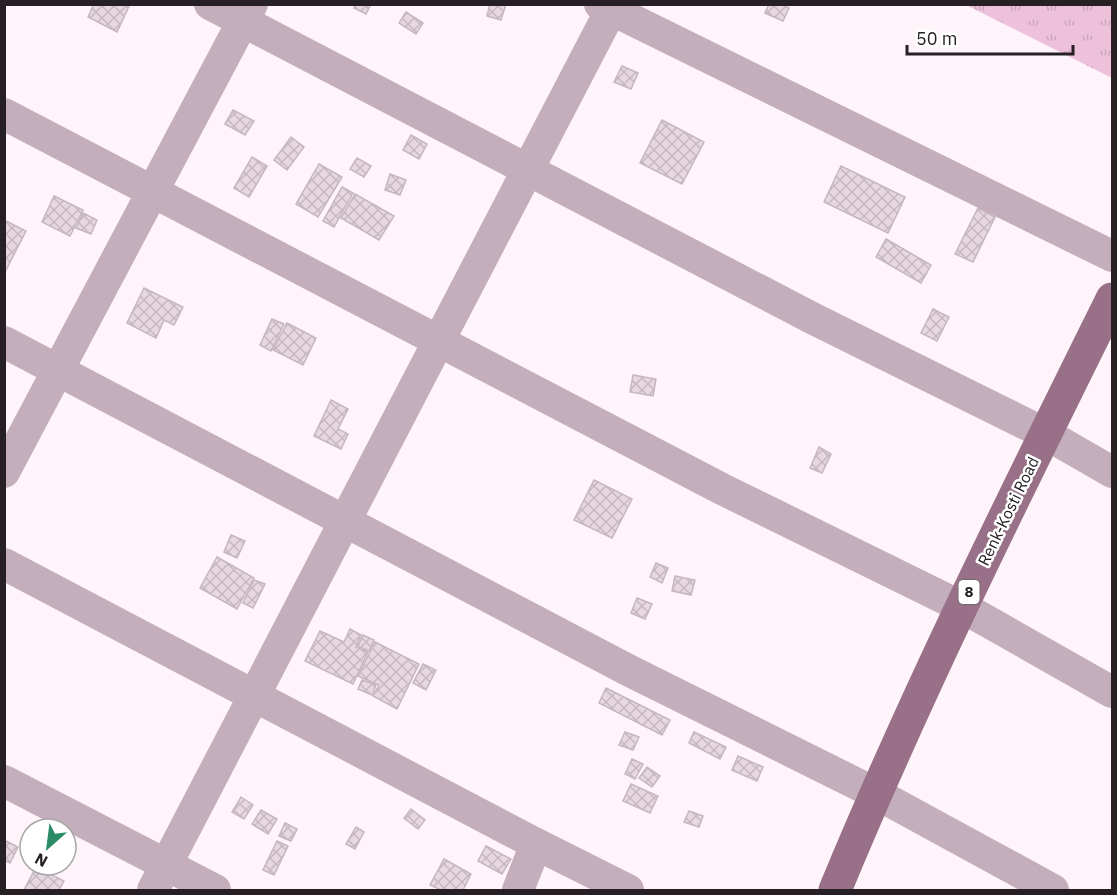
<svg xmlns="http://www.w3.org/2000/svg" width="1117" height="895" font-family="'IBM Plex Sans',sans-serif">
<style>
.grass{fill:url(#grass-tufts)}
.building{fill:url(#building-cross-hatch);stroke:#c6b6bf;stroke-width:1.5}
.lines{fill:none;stroke-linecap:round;stroke-linejoin:round}
.minor{stroke:#c5aebb;stroke-width:32}
.major{stroke:#987087;stroke-width:33}
.labels{text-anchor:middle;stroke-width:5;stroke-linejoin:round;paint-order:stroke}
.shield{fill:#fff;stroke:#676366;stroke-width:1.5}
.shield-label{font-size:15px;font-weight:bold;fill:#262024}
.street-label{font-size:16px;fill:#262024;stroke:#fff}
</style>
<defs>
<pattern id="grass-tufts" width="24" height="20" patternUnits="userSpaceOnUse" patternTransform="scale(1.5)"><rect width="24" height="20" fill="#eec1db"/><path d="M3 7l-1-3M5 7V3M7 7l1-3M15 17l-1-3M17 17v-4M19 17l1-3" fill="none" stroke="#cca6bc"/></pattern>
<pattern id="building-cross-hatch" width="8" height="8" patternUnits="userSpaceOnUse" patternTransform="scale(1.5)"><rect width="8" height="8" fill="#e7d7e0"/><path d="M0 0l8 8M0 8l8-8" fill="none" stroke="#c6b8c0"/></pattern>
</defs>
<rect width="100%" height="100%" fill="#fef4fa"/>
<path class="grass" d="M966,5h146v73z"/>
<g class="building">
<path d="M94,4h36l-13,28 -29,-15z"/>
<path d="M356,4h15l-5,10 -12,-6z"/>
<path d="M490,4h16l-5,16 -14,-4z"/>
<path d="M769,4h13l7,4 -6,13 -18,-8z"/>
<path d="M406,12l17,11 -7,11 -17,-11z"/>
<path d="M622,66l16,7 -7,16 -17,-7z"/>
<path d="M233,110l21,11 -9,14 -20,-11z"/>
<path d="M662,120l42,22 -22,42 -42,-21z"/>
<path d="M411,135l16,9 -8,15 -16,-9z"/>
<path d="M291,137l13,10 -17,23 -13,-10z"/>
<path d="M252,157l15,9 -18,31 -15,-9z"/>
<path d="M357,158l14,8 -7,11 -14,-8z"/>
<path d="M319,164l23,13 -24,40 -22,-13z"/>
<path d="M841,166l64,31 -17,36 -64,-31z"/>
<path d="M390,174l16,6 -6,15 -15,-5z"/>
<path d="M342,187l11,6 -19,34 -11,-6z"/>
<path d="M355,194l39,22 -15,24 -38,-22z"/>
<path d="M54,196l29,14 -13,26 -28,-14z"/>
<path d="M978,208l17,9 -22,45 -18,-8z"/>
<path d="M83,213l14,7 -6,14 -15,-6z"/>
<path d="M4,220l22,11 -21,41h-1z"/>
<path d="M886,239l45,26 -10,18 -45,-26z"/>
<path d="M144,288l39,19 -9,18 -10,-5 -8,18 -29,-15z"/>
<path d="M933,309l16,8 -12,24 -16,-8z"/>
<path d="M272,319l12,5 -13,27 -11,-6z"/>
<path d="M287,323l29,15 -13,27 -30,-15z"/>
<path d="M633,375l23,4 -3,17 -23,-4z"/>
<path d="M331,400l17,9 -10,20 10,5 -7,15 -27,-13z"/>
<path d="M819,447l12,7 -9,19 -12,-5z"/>
<path d="M594,480l38,19 -20,39 -38,-18z"/>
<path d="M231,535l14,6 -8,17 -13,-6z"/>
<path d="M217,557l37,21 -17,31 -37,-21z"/>
<path d="M656,563l12,5 -6,15 -12,-6z"/>
<path d="M675,576l20,4 -4,15 -19,-4z"/>
<path d="M254,580l11,4 -12,24 -10,-5z"/>
<path d="M637,598l15,6 -7,15 -14,-6z"/>
<path d="M350,629l11,6 -5,12 12,5 -15,32 -48,-23 15,-30 24,11z"/>
<path d="M363,635l11,5 -5,11 -11,-5z"/>
<path d="M375,642l44,22 -22,45 -24,-13 6,-11 -21,-9z"/>
<path d="M423,664l13,6 -10,20 -13,-7z"/>
<path d="M362,680l14,5 -4,10 -14,-6z"/>
<path d="M606,688l64,32 -8,15 -63,-32z"/>
<path d="M625,732l14,5 -6,13 -14,-5z"/>
<path d="M694,732l32,15 -6,12 -31,-16z"/>
<path d="M738,756l25,11 -6,14 -25,-11z"/>
<path d="M632,759l11,5 -8,15 -10,-5z"/>
<path d="M647,767l13,9 -8,11 -13,-9z"/>
<path d="M631,784l27,12 -8,17 -27,-12z"/>
<path d="M241,797l12,8 -9,14 -12,-7z"/>
<path d="M411,809l14,11 -7,9 -14,-11z"/>
<path d="M261,810l16,9 -9,15 -16,-10z"/>
<path d="M689,811l14,5 -4,11 -15,-5z"/>
<path d="M285,823l12,6 -6,12 -12,-5z"/>
<path d="M356,827l8,5 -9,17 -9,-5z"/>
<path d="M6,841l12,6 -8,16 -6,-3z"/>
<path d="M277,841l11,5 -14,29 -11,-5z"/>
<path d="M486,846l25,13 -9,15 -24,-13z"/>
<path d="M444,859l27,15 -8,16h-22l-11,-5z"/>
<path d="M36,867l28,14 -5,9h-35z"/>
</g>
<g class="lines">
<g class="minor">
<path d="M210,4l602,314 234,116 66,38"/>
<path d="M600,4l512,252"/>
<path d="M4,114l718,375 240,118 150,85"/>
<path d="M4,342l624,328 247,123 178,97"/>
<path d="M4,472l248,-468"/>
<path d="M4,564l532,280 92,46"/>
<path d="M4,781l211,109"/>
<path d="M153,890l461,-886"/>
<path d="M518,890l18,-46"/>
</g>
<path class="major" d="M835,890c83,-201 181,-397 277,-591"/>
</g>
<g class="labels">
<rect class="shield" x="958.5" y="580" width="21" height="24" rx="4.5"/>
<g class="shield-label">
<text x="969" y="597">8</text>
</g>
<g class="street-label">
<text transform="translate(1008 511) rotate(-64)" y="6">Renk-Kosti Road</text>
</g>
</g>
<rect width="1117" height="895" fill="none" stroke="#262024" stroke-width="12"/>
<g transform="translate(48 847) rotate(208)"><circle r="28" fill="#ffffff" stroke="#a8a6a7" stroke-width="1.5"/>
<path d="M0-4.5L10 22L0 15L-10 22Z" fill="#2a8c66"/>
<text y="-9" font-size="16" font-weight="bold" text-anchor="middle" fill="#262024">N</text>
</g>
<path d="M907 45v9h166v-9" fill="none" stroke="#262024" stroke-width="3"/>
<text x="916" y="45" font-size="18" fill="#262024" stroke="#ffffff" stroke-width="4.5" paint-order="stroke">50 m</text>
</svg>
